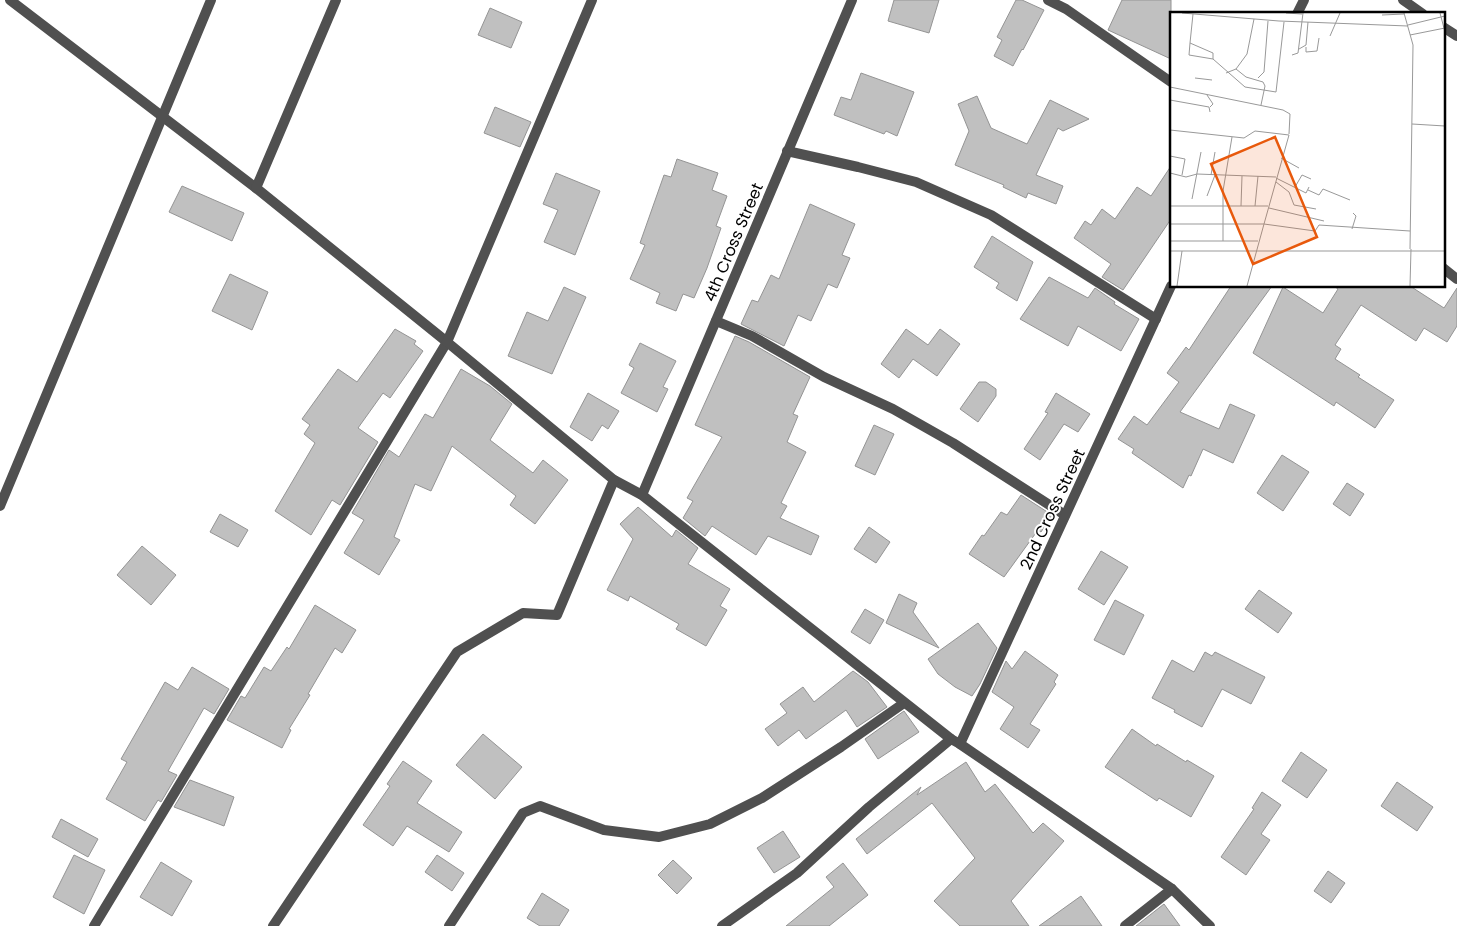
<svg xmlns="http://www.w3.org/2000/svg" width="1457" height="926" font-family="Poppins,sans-serif">
<style>
.building{fill:#c0c0c0;stroke:#949494}
.lines{fill:none;stroke-linecap:round;stroke-linejoin:round}
.minor{stroke:#505050;stroke-width:10}
.labels{text-anchor:middle;stroke-width:4;stroke-linejoin:round;paint-order:stroke}
.street-label{font-size:16px;fill:#000;stroke:#fff}
.inset-road{fill:none;stroke:#999;stroke-width:1}
.view{fill:#e8590c;fill-opacity:0.15;stroke:#e8590c;stroke-width:2.5}
.inset-edge{fill:none;stroke:#000;stroke-width:2.5}
</style>
<rect width="100%" height="100%" fill="#fff"/>
<g class="building">
<path d="M894,0h45l-10,33 -41,-12z"/>
<path d="M1016,0h6l22,10 -21,40 -1,-1 -9,17 -19,-10 8,-16 -5,-3z"/>
<path d="M1122,0h49v59l-63,-29z"/>
<path d="M490,8l32,14 -11,26 -33,-13z"/>
<path d="M861,73l53,19 -17,44 -11,-5 -2,3 -50,-19 7,-18 10,3z"/>
<path d="M977,96l14,32 36,16 23,-44 39,19 -26,12 -5,-3 -22,47 27,11 -7,18 -28,-11 -2,5 -23,-11 1,-2 -49,-20 14,-34 -11,-27z"/>
<path d="M495,107l36,15 -11,25 -36,-14z"/>
<path d="M677,159l41,14 -6,17 15,6 -11,30 5,2 -14,40 -13,30 -11,-4 -7,17 -20,-8 4,-10 -30,-14 15,-34 -5,-2 24,-68 7,2z"/>
<path d="M1171,166v53l-48,71 -21,-13 9,-13 -37,-26 11,-17 6,4 11,-16 13,10 22,-32 14,9z"/>
<path d="M556,173l44,18 -25,64 -31,-13 14,-32 -15,-6z"/>
<path d="M182,186l62,27 -12,28 -63,-29z"/>
<path d="M810,204l45,20 -13,31 8,3 -13,30 -9,-4 -17,37 -13,-6 -14,31 -43,-22 11,-24 6,2 13,-27 8,4z"/>
<path d="M992,236l41,26 -16,39 -21,-13 3,-5 -25,-16z"/>
<path d="M230,274l38,18 -16,38 -40,-19z"/>
<path d="M1049,277l39,21 7,-10 20,14 -1,2 25,15 -18,32 -43,-25 -10,20 -48,-27z"/>
<path d="M1231,286h41l-92,126 39,17 11,-25 25,11 -22,48 -30,-14 -12,27 -2,-1 -6,13 -51,-35 2,-4 -16,-10 16,-23 13,9 32,-43 -12,-9 19,-26 3,3z"/>
<path d="M1334,286h76l34,22 13,-20v38l-10,16 -23,-14 -8,13 -55,-36 -26,40 6,4 -6,10 25,16 -2,2 36,23 -19,28 -39,-26 -2,4 -81,-53 30,-66 40,26 15,-24z"/>
<path d="M564,287l22,10 -34,77 -44,-18 19,-44 21,9z"/>
<path d="M395,329l21,12 -2,3 9,7 -33,47 -7,-5 -25,35 20,14 -38,63 -8,-5 -21,35 -36,-24 40,-68 -11,-9 6,-9 -8,-6 36,-50 19,13z"/>
<path d="M906,329l22,16 12,-16 20,15 -23,32 -24,-17 -14,19 -18,-14z"/>
<path d="M735,336l14,6 61,35 -17,37 5,2 -11,26 19,10 -25,51 6,3 -7,12 39,18 -8,19 -43,-19 -12,19 -44,-29 -7,10 -22,-18 10,-17 -6,-3 35,-61 -27,-12z"/>
<path d="M640,343l36,18 -13,26 5,2 -11,23 -36,-19 13,-25 -5,-3z"/>
<path d="M461,369l29,17 22,18 -22,36 43,33 10,-13 25,20 -33,44 -25,-19 6,-9 -64,-50 -21,45 -16,-7 -21,53 6,3 -21,35 -35,-22 20,-33 -12,-7 37,-63 10,7 26,-43 8,4z"/>
<path d="M979,382h7l10,7v7l-18,26 -18,-13z"/>
<path d="M588,393l31,18 -11,18 -6,-4 -10,16 -22,-14z"/>
<path d="M1056,393l34,21 -12,18 -14,-8 -24,36 -16,-11 24,-36 -3,-1z"/>
<path d="M874,425l20,9 -19,41 -20,-9z"/>
<path d="M1282,455l27,17 -26,39 -26,-18z"/>
<path d="M1347,483l17,11 -14,22 -17,-12z"/>
<path d="M1021,495l31,20 -11,17 -3,-2 -34,47 -35,-23 13,-19 2,1 17,-24 6,3z"/>
<path d="M638,507l34,30 4,-7 22,18 -10,16 42,25 -10,17 7,4 -21,36 -30,-17 3,-5 -49,-28 -2,5 -21,-11 26,-51 -13,-15z"/>
<path d="M220,514l28,16 -10,17 -28,-15z"/>
<path d="M869,527l21,15 -14,21 -22,-14z"/>
<path d="M142,546l34,29 -25,30 -34,-30z"/>
<path d="M1101,551l27,16 -24,38 -26,-16z"/>
<path d="M1259,590l33,23 -14,20 -33,-24z"/>
<path d="M899,594l18,9 -4,9 26,36 -53,-25z"/>
<path d="M1115,600l29,15 -20,40 -30,-15z"/>
<path d="M315,605l41,25 -14,23 -7,-5 -27,46 2,1 -21,34 2,1 -9,18 -55,-28 14,-24 4,2 19,-31 7,4 16,-24 2,2z"/>
<path d="M865,609l19,11 -14,24 -19,-12z"/>
<path d="M978,623l19,25 -17,36 -8,12 -17,-9 -17,-13 -10,-15z"/>
<path d="M1025,651l33,24 -4,7 2,2 -26,40 10,6 -12,18 -28,-19 14,-22 -22,-15 14,-31 6,8z"/>
<path d="M1205,652l7,4 3,-4 50,25 -14,27 -29,-15 -20,38 -28,-15 1,-2 -23,-12 20,-38 22,12z"/>
<path d="M192,667l37,22 -15,25 -10,-6 -36,63 9,4 -16,27 -3,-2 -13,21 -39,-22 21,-37 -6,-3 44,-77 13,8z"/>
<path d="M853,671l15,11 19,25 -30,20 -11,-17 -40,29 -7,-9 -21,16 -13,-17 22,-16 -7,-9 23,-17 11,15z"/>
<path d="M904,711l15,21 -41,27 -13,-20z"/>
<path d="M1132,729l24,17 1,-2 29,18 1,-2 27,16 -23,41 -32,-19 -2,3 -52,-34z"/>
<path d="M483,734l39,33 -27,32 -39,-34z"/>
<path d="M1301,752l26,18 -20,28 -25,-17z"/>
<path d="M403,761l29,20 -15,22 45,29 -13,20 -42,-26 -14,20 -30,-21 27,-39 -3,-2z"/>
<path d="M966,762l19,30 10,-8 38,49 10,-10 21,18 -53,60 18,25h-69l-26,-25 41,-43 -43,-55 -65,51 -11,-15 65,-52 -4,8z"/>
<path d="M190,780l44,17 -10,29 -50,-19z"/>
<path d="M1397,782l36,25 -16,24 -36,-25z"/>
<path d="M1262,792l19,13 -20,29 9,6 -24,35 -25,-18 33,-48 -2,-1z"/>
<path d="M61,819l37,20 -10,18 -36,-20z"/>
<path d="M783,831l17,26 -26,16 -17,-25z"/>
<path d="M74,855l31,15 -21,44 -31,-17z"/>
<path d="M437,855l27,18 -12,18 -27,-19z"/>
<path d="M673,860l19,18 -15,16 -19,-19z"/>
<path d="M161,862l31,19 -20,35 -32,-19z"/>
<path d="M843,863l25,32 -39,31h-43l48,-39 -8,-10z"/>
<path d="M1328,871l17,12 -14,20 -17,-12z"/>
<path d="M542,893l27,17 -10,16h-19l-13,-8z"/>
<path d="M1081,896l21,30h-63z"/>
<path d="M1164,904l16,22h-44z"/>
</g>
<g class="lines">
<g class="minor">
<path d="M10,0l246,188 191,154 -353,584"/>
<path d="M592,0l-145,342 167,138 28,15 309,244 9,5 212,145 38,37"/>
<path d="M1048,0l18,9 105,73"/>
<path d="M1403,0l20,14"/>
<path d="M1297,14l7,-14"/>
<path d="M1443,27l14,9"/>
<path d="M787,151l71,16 58,15 75,33 165,104"/>
<path d="M256,188l80,-188"/>
<path d="M1443,268l14,11"/>
<path d="M716,321l36,15 72,41 69,32 60,34 112,72"/>
<path d="M642,495l210,-495"/>
<path d="M0,506l211,-506"/>
<path d="M960,744l211,-458"/>
<path d="M273,926l184,-274 66,-39 34,2 57,-135"/>
<path d="M449,926l74,-113 17,-7 64,24 55,7 51,-13 52,-26 79,-51 63,-44"/>
<path d="M722,926l75,-53 72,-66 82,-68"/>
<path d="M1125,926l47,-37"/>
</g>
</g>
<g class="labels">
<g class="street-label">
<text transform="translate(733 242) rotate(-67)" y="6">4th Cross Street</text>
<text transform="translate(1052 509) rotate(-65)" y="6">2nd Cross Street</text>
</g>
</g>
<g transform="translate(1170 12)">
<rect width="275" height="275" fill="#fff"/>
<path class="inset-road" d="M12,1l97,8 129,5M116,1l16,1M234,1l9,32 -3,204M270,1l5,19M212,3l22,-1M238,13l37,-9M240,23l35,-7M160,24l10,-23M20,31l23,10v6l-24,-4 1,-12 3,-29M136,35v5l11,-1 2,-13M129,37l7,-4 2,-23M122,43l6,-2 5,-40M43,47l32,28 31,5 8,-70M66,57l11,-15 7,-35M56,61l10,-4 10,8 17,5 2,4 -4,19M25,66l17,2M88,66l6,-6 4,-51M0,75l113,23 7,4 -1,20M37,83l6,9 -3,3M0,88l39,7 1,5M242,112l33,2M0,118l74,8 11,-7 34,4 -25,89h-94M0,144l15,3 -3,16M111,146l18,10M0,161l16,4 11,-3 79,3M41,163l4,-23M106,166l30,15 3,-6M106,170l13,10 5,13 22,4M125,175l7,-12 9,4M138,178l11,5 4,-6 27,11M37,184l8,-21M22,187l9,-47M0,194h98M71,194l1,-30M85,194l3,-30M99,196l55,13M182,217l4,-13 -3,-3M0,229h88M53,229v-50l9,-54M0,239h275M7,274l5,-35M77,274l17,-62 51,7 4,-6 91,6M240,274l1,-37"/>
<path class="view" d="M105,125l42,100 -64,27 -42,-100z"/>
<rect width="275" height="275" class="inset-edge"/>
</g>
</svg>
